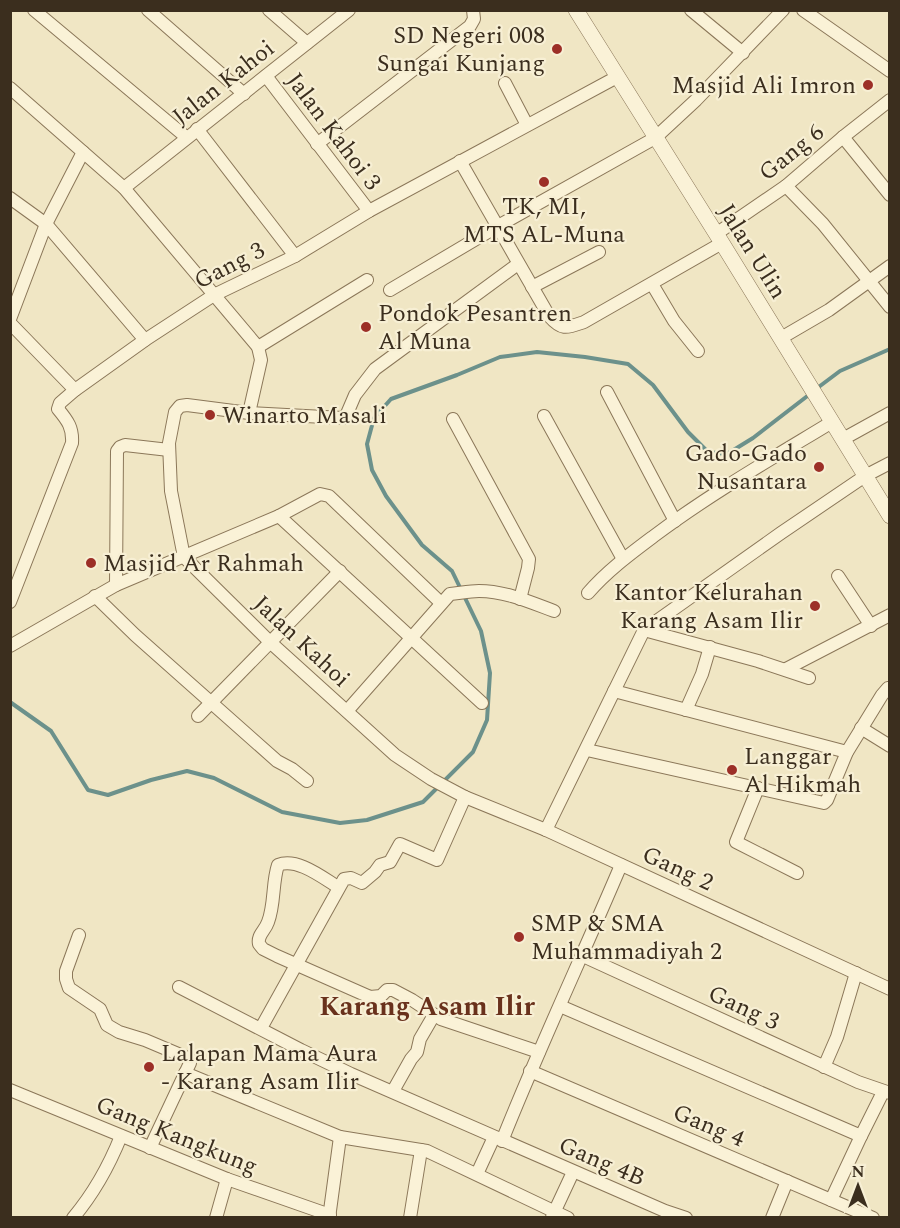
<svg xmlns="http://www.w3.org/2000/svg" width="900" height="1228" font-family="Spectral,serif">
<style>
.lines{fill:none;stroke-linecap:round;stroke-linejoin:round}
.stream{stroke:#6c918b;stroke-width:4}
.minor-casing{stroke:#8b7759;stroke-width:14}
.tertiary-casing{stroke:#8b7759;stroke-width:16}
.minor{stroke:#faf2d7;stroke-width:12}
.tertiary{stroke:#faf2d7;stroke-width:15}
.poi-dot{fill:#9c2f27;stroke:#f7efd4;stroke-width:2}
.labels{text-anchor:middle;stroke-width:4.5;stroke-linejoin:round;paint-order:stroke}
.poi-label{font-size:24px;fill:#3b2e1e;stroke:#f7efd4;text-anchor:start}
.street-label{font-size:24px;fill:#3b2e1e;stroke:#f7efd4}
.quarter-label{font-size:27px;font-weight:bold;fill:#69311c;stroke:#f7efd4}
</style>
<rect width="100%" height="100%" fill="#f0e6c4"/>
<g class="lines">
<g class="stream">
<path d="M816,389l24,-18 50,-22"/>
<path d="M10,702l41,29 37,59 20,5 43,-15 36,-9 27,7 68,34 58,11 27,-3 56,-18 50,-50 14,-32 3,-47 -9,-42 -29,-60 -30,-26 -36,-49 -14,-26 -5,-26 7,-26 17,-19 66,-24 43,-18 37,-5 48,5 43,7 25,21 35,47 20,20 19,2 26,-16 57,-44"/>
</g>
<g class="minor-casing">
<g id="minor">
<path d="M34,10l152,127"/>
<path d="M148,10l96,84"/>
<path d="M269,10l38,33"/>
<path d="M691,10l52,43"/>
<path d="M803,10l87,61"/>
<path d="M266,76l103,135"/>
<path d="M505,83l22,42"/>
<path d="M10,88l114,100 134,159 3,13 -12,53"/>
<path d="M197,129l98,127"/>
<path d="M843,137l47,58"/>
<path d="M317,144l153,-118 4,-7 -1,-9"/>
<path d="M460,161l89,155c13,15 18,12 35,6l138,-79"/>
<path d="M786,186l37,38 67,83"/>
<path d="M124,188l225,-178"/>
<path d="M10,198l36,26 99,116"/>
<path d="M716,234l70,-48 57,-49 47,-37"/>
<path d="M518,264l-143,105 -20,26 -9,21 -3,2 -94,-5 -62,-8 -7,1 -5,6 -6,31 2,48 13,66 86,85 125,113 36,24 34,18 81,33 344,159"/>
<path d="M652,284l22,37 24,30"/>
<path d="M532,287l67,-35"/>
<path d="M390,290l108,-64 157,-88 41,-38 87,-90"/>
<path d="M10,319l36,-95 37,-72"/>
<path d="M10,323l65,67"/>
<path d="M781,338l48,-28 61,-44"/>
<path d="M258,347l109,-67"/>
<path d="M607,392l68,129"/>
<path d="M544,416l79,143"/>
<path d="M453,419l76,140 -1,9 -8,31"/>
<path d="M843,439l47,-26"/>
<path d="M279,516l203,187"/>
<path d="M838,576l33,50"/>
<path d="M116,585l1,-134 3,-4 5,-2 44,5"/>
<path d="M588,593c19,-22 42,-39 66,-57 56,-42 117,-77 178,-114"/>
<path d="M95,596l40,39 142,126 15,8 15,12"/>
<path d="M10,602l62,-159c1,-15 -4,-22 -14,-34l2,-6 15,-13 70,-50 69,-45 81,-39 74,-45 248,-134"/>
<path d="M644,630l114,31 51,17"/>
<path d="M10,646l106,-61 163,-69 41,-22 9,2 112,107"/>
<path d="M786,669l104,-54"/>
<path d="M614,691l233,61"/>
<path d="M686,710l16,-36 8,-27"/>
<path d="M347,711l103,-117c10,-1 20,-3 29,-3 26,0 51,11 75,20"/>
<path d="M198,716l142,-145"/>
<path d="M861,728l29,18"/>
<path d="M587,750l237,53 3,-3 20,-48 35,-57 6,-7"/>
<path d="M758,788l-22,54 61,31"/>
<path d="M546,830l98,-200 137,-97 84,-57 25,-13"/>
<path d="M338,887c-15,-9 -41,-30 -60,-22 -6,18 -3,39 -10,57 -3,9 -11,13 -9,22l4,5 14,7 93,41 11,-1 6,-6h6l19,10 29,19 98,33"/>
<path d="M79,935l-13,36v8l3,9 31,21 7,16 12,7 26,8 45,19v4l-40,85"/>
<path d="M583,956l275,126 32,11"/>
<path d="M179,987l122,63 50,24 314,137 21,7"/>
<path d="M560,1006l301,130 22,-44"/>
<path d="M261,1028l83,-149 7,-1 11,5 13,-11 5,-7 10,-3 10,-18 37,16 28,-63"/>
<path d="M824,1067l13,-30 19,-64"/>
<path d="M530,1071l343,147"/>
<path d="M185,1073l155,64"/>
<path d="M10,1090l217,89 103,36"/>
<path d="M393,1091l18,-32 6,-7 3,-13 14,-24"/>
<path d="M502,1141c37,-93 80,-184 119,-276"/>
<path d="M477,1174l17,-37"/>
<path d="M831,1200l30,-64"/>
<path d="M552,1217l21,-45"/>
<path d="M73,1218c21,-25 36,-52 48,-82"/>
<path d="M216,1218l11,-39"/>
<path d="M329,1218l11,-81 87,14 141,67"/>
<path d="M410,1218l11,-68"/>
<path d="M772,1218l15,-37"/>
</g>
</g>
<g class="tertiary-casing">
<path id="tertiary" d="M576,10l146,233 168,273"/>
</g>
<use href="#minor" class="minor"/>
<use href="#tertiary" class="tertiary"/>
</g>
<g class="poi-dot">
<circle cx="557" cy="49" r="6"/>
<circle cx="868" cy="85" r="6"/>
<circle cx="544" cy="182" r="6"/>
<circle cx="366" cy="327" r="6"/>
<circle cx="210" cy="415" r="6"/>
<circle cx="819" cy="467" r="6"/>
<circle cx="91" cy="563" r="6"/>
<circle cx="815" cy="606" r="6"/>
<circle cx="732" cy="770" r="6"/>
<circle cx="519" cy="937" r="6"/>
<circle cx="149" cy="1067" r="6"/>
</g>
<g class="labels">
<g class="poi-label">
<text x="545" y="43" text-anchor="end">SD Negeri 008<tspan x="545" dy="28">Sungai Kunjang</tspan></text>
<text x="856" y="93" text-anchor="end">Masjid Ali Imron</text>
<text x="544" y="214" text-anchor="middle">TK, MI,<tspan x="544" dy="28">MTS AL-Muna</tspan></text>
<text x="378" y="321">Pondok Pesantren<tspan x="378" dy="28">Al Muna</tspan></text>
<text x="222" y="423">Winarto Masali</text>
<text x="807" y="461" text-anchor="end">Gado-Gado<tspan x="807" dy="28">Nusantara</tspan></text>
<text x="103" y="571">Masjid Ar Rahmah</text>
<text x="803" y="600" text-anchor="end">Kantor Kelurahan<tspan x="803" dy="28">Karang Asam Ilir</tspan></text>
<text x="744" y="764">Langgar<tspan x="744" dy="28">Al Hikmah</tspan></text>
<text x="531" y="931">SMP &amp; SMA<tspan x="531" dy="28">Muhammadiyah 2</tspan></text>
<text x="161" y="1061">Lalapan Mama Aura<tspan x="161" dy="28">- Karang Asam Ilir</tspan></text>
</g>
<g class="street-label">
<text transform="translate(223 82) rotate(-38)" y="8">Jalan Kahoi</text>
<text transform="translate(334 131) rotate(53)" y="8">Jalan Kahoi 3</text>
<text transform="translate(791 152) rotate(-39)" y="8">Gang 6</text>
<text transform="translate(753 251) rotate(58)" y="8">Jalan Ulin</text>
<text transform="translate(229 265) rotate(-27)" y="8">Gang 3</text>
<text transform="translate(302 641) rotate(43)" y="8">Jalan Kahoi</text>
<text transform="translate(678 868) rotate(25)" y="8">Gang 2</text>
<text transform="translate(744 1007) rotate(25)" y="8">Gang 3</text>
<text transform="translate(709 1125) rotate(23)" y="8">Gang 4</text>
<text transform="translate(177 1135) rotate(22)" y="8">Gang Kangkung</text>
<text transform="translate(602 1161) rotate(23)" y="8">Gang 4B</text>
</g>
<g class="quarter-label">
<text x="427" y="1015">Karang Asam Ilir</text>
</g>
</g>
<rect width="900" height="1228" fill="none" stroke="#3b2e1e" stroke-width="24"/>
<g transform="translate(858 1186)" stroke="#f7efd4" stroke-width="4.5" paint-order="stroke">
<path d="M0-4.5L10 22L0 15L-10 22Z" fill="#3b2e1e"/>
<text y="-9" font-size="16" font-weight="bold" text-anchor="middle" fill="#3b2e1e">N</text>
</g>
</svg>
